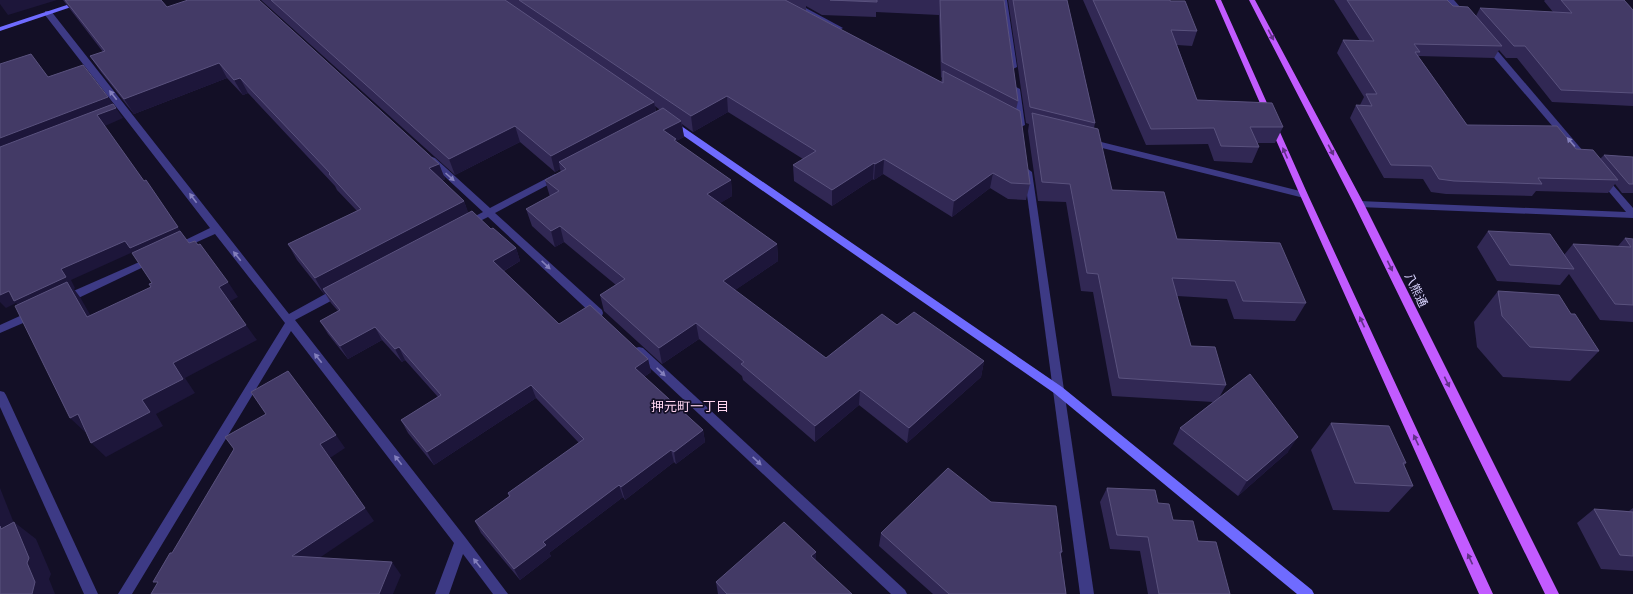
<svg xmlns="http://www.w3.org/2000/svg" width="1633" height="594" font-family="Raleway,'Noto Sans JP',sans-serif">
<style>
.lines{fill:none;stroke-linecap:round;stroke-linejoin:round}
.street{fill:#3d3a85;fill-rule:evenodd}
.secondary{fill:#6f6bff;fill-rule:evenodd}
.primary{fill:#c25bff;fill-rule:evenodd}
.wall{fill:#312854;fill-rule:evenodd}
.shaded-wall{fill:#1d163a}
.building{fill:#433a66;stroke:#5a527e}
.oneway{fill:#623188}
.oneway2{fill:#837fbc}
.labels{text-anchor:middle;stroke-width:3.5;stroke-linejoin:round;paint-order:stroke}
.street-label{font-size:12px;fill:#d9d4ff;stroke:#130f26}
.neighbourhood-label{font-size:13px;fill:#ffd6f0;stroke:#130f26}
</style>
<rect width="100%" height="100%" fill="#130f26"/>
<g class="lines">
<g class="street">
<path d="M783,0h8l52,28 -4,2h-3z"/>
<path d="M1001,0h6l10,67 -4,2 -4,-2z"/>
<path d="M1447,0h7l13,15v4h-6z"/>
<path d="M45,11h6l238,303 47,-26h8l1,3 -1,3 -49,26 170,217 43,57h-15l-30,-40 -14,40h-14l19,-51 -163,-212 -159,263h-14l167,-271 -70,-89 -36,16h-6l-2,-2 2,-2 37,-18 -165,-213z"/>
<path d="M1484,42h6l99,116 1,2 -1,2h-6l-99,-116z"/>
<path d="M1013,87h3l4,2 5,36 -4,2 -4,-2 -5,-36z"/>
<path d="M1089,139l215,53 4,3 -4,3 -218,-54 -1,-2z"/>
<path d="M432,157l3,1 55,50 65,-34h6l1,2 -1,2 -66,35 107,97 1,3 -1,3h-8l-106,-99 -18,9h-6l-2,-2 2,-2 19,-10 -54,-50 -1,-2z"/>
<path d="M1028,169l4,3 62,422h-14l-56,-422z"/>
<path d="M1603,176l3,1 27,31v10l-274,-11 -5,-3 5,-3 267,11 -26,-31 -1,-2z"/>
<path d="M153,256l3,1 2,2 -2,2 -86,41h-8l-1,-3 1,-3z"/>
<path d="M33,310l4,1 1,3 -1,3 -37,16v-8z"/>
<path d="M639,347l4,1 262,242 2,4h-16l-256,-240 -1,-3 1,-3z"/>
<path d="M0,391l4,1 2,3 92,199h-14l-84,-187z"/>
</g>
<g class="secondary">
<path d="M82,0h10l-92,31v-4z"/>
<path d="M668,121h6l388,266 250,203 2,4h-17l-243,-201 -386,-268 -1,-2z"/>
</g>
<g class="primary">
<path d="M1215,0h6l87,195 185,399h-14l-179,-399z"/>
<path d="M1249,0h6l109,204 195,390h-14l-191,-390z"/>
</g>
</g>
<g class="wall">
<path d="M63,0h98l6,7 272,157 6,15 -3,2 22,20 4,12 23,16 25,19 4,13 -16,10 55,53 89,35 3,13 -7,5 59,53 2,12 -29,22 -2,-2 -49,38 -2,-3 -74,56 2,3 -31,24 -39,-47 -6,-12 34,-25 -1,-3 71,-50 -43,-45 -102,67 -26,-32 -7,-13 37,-23 -33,-37 -3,2 -20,-22 -34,19 -20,-25 -8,-13 18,-10 -7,-8 -6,-10 -1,1 -27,-34 -9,-16 69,-33 -20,-21 -2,-4 -87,-93 -5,2 -16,-17 -93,36 -33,-42 -11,-16 13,-4z"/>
<path d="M261,0h743l14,101 -2,9 14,74 -4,16 -18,-1 -18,-11 -38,29 -69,-43 -9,6 -1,-1 -41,27 -38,-25 -1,-16 10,-6 -75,-47 -35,20 -11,-8 2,13 -8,4v1l55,38 1,16 -12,7 57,41 1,17 -43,29 91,68 71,-33 87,36 -3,16 -74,66 -48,-38 -44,37 -72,-62 -1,-4 -43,-37 -37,25 -58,-53 -4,-16 16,-10 -52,-43 -9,5 -23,-21 -6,-17 24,-12 -5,-17 16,-8 -1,-3 -5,3 -35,-30 -65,33zM806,6l16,9 54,2v-5l63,3 2,62 1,1 -1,4 -135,-71zM655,106l5,4 -4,2z"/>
<path d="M1008,0h59l28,123 -1,5 18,62 65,49 129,64 -11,18 -61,-2 -7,-20 -50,-3 14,50 35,39 -7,13 69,54 -50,44 -65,-52 7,-16 33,-26 -101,-6 -19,-104 -12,-1 -15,-89 -28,-1 -10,-70 1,-7 -3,-1z"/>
<path d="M1083,0h87l27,31 -5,15 -15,-1 20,55 86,27 -8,16h-18l2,4 -7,16 -38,-2 -6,-17 -62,1z"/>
<path d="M1334,0h113l6,6 23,10 4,-8 73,4 -9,-11 1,-1h79l9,10v96l-81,-4 -35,-44h-11l-7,-8 -5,8 -76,-2 49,69 109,24 24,10 4,-4 29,2v36h-11l-7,-9 -7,9 -72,-2 -4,5 -86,-2 -15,-2 -8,-13 -39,-1 -34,-60 6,-13h4l4,-8 -27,-44 6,-13 17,1z"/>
<path d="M1488,231l76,24 9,-11 45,2 7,-8 8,1v83l-33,-2 -31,-46 -9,11 -63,-4 -20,-34z"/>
<path d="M1498,291l73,23 28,37 -29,30 -67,-4 -26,-30 -3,-25z"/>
<path d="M1331,423l75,40 -2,3 9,20 -24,26 -56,-2 -22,-60z"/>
<path d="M1107,488l51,15 15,17 25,21 32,53h-82l-8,-43 -30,-2 -10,-47z"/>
<path d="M991,502l71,50 -1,2 5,40h-133l-54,-48 2,-13z"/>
<path d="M1633,508v63l-32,-2 -24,-46 17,-14 35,2z"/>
<path d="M816,561l36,33h-134l-2,-12z"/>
</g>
<g class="shaded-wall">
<path d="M0,0h57l-49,15 -8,-11z"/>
<path d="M219,63l8,15 -93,36 -10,-15z"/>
<path d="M240,78l8,15 -5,2 -9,-15z"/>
<path d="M727,96l1,16 -35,20 -2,-16z"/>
<path d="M108,97l8,10 -116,45v-14z"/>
<path d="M654,102l3,16 -98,44 1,7 -5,3 -4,-16z"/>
<path d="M116,108l7,10 -18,8 -8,-11z"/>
<path d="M681,121l3,16 -8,4 2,14 -15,-25z"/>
<path d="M515,126l5,16 -65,33 -6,-16z"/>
<path d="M884,159l-1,15 -9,6 1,-16z"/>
<path d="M874,163l-1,16 -41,27v-16z"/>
<path d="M439,164l6,15 -9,5 -7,-16z"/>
<path d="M993,173l-3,15 -38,29 2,-16z"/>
<path d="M146,180l53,78 -60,1 -6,-7 -62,28 4,8 -1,1 6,8 20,35 -75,-20 -9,-9 -10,5 -6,-6v-7l61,-26z"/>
<path d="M731,180l1,16 -23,14 -2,-16z"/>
<path d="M464,201l6,16 -147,72 2,4 -1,1 -9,-16z"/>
<path d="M560,226l4,16 -9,5 -4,-16z"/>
<path d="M777,244l1,17 -53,36 -2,-16z"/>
<path d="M516,248l4,13 -22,13 -5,-13z"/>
<path d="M228,282l10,15 -9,5 -10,-15z"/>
<path d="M696,323l3,16 -37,25 -3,-16z"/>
<path d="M246,325l11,15 -72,38 10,15 -39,21 7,12 -57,31 -15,-14 51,-43 31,-37z"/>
<path d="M375,327l7,13 -34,19 -8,-13z"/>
<path d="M399,347l6,13 -3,2 -7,-13z"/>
<path d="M648,359l3,13 -13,9 -3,-13z"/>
<path d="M984,361l-3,16 -74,66 2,-15z"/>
<path d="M531,385l5,13 -102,67 -7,-13z"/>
<path d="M860,390l-1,15 -44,37v-16z"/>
<path d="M78,414l14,14 -7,4 -15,-14z"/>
<path d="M703,430l2,12 -29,22 -2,-12z"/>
<path d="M336,435l9,13 -15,10 -10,-14z"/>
<path d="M1298,437l-10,15 -50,44 9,-15z"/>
<path d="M671,450l3,12 -49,38 -4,-13z"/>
<path d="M619,485l4,12 -74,56 2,3 -31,24 -6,-11 29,-27z"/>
<path d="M0,488l23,58 -22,-17 -1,-3z"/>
<path d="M365,508l9,13 -71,48 -11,-13z"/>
<path d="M14,522l22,17 15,35 -2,5 6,15h-23l-5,-31z"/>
<path d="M816,552v13l-5,-9z"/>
<path d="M392,562l9,13 -8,19h-14z"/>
</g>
<g class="building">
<path d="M65,0h96l6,7 21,-7h71l180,164 -10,4 35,33 -149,77 -27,-34 73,-35 -32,-35 1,-1 -90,-95 -6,2 -15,-17 -95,36 -34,-43 15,-5z"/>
<path d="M271,0h234l149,102 -103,54 -36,-30 -66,33z"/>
<path d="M519,0h266l158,83v-12l77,40 10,73 -19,-1 -18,-10 -39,28 -70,-42 -9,5 -1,-1 -42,27 -39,-25 23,-14 -89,-55 -36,20z"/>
<path d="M830,0h47v2z"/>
<path d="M940,0h64l14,101 -76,-39z"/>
<path d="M1013,0h54l28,123 -65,-16z"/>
<path d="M1093,0h77v1h15l12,30 -26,-1 26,70 75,3 11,24h-33l9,20 -38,-1 -7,-18 -63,1z"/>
<path d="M1347,0h100l6,6 15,1 34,39 -88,-2 6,8h-5l52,73 90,1 19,23 17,1 25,30 -80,-2 4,6 -88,-3 -15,-2 -8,-13 -40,-1 -35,-60 16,1 -6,-12h11l-34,-54 31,1z"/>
<path d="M1561,0h63l9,10v83l-72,-3 -36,-44h-11l-34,-38 92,5z"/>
<path d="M31,54l17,23 35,-12 25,32 -108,41v-74z"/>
<path d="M113,104l3,4 -19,7 47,66 2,-1 32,47 -48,21 -5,-7 -64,28 5,8 -52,24 -5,-10 -9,4v-148z"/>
<path d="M663,108l18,13 -18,9 13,9 -2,1 57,40 -24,14 70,50 -54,37 103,77 56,-44 15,11 17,-13 70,49 -75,67 -49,-38 -45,36 -74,-62 3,-2 -48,-39 -37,25 -59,-53 25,-16 -65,-53 -9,5 -25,-22 33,-18 -14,-11 21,-11 -7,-7z"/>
<path d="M1032,113l66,16 14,61 52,2 13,47 103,4 26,60 -63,-2 -8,-20 -63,-3 19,68 24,1 11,38 -107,-7 -21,-104 -11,-1 -17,-89 -28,-2z"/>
<path d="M1604,155l29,2v27h-4z"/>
<path d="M472,211l19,18 2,-1 23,20 -23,13 66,63 31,-19 58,54 -13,9 68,62 -29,22 -3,-2 -50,37 -2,-2 -76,57 3,3 -32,24 -39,-48 35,-25 -2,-3 76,-54 -53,-54 -104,67 -26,-32 40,-25 -42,-48 -4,2 -20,-22 -35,19 -20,-25 20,-11 -17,-21z"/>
<path d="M180,231l9,12 6,-2 3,4 2,-1 28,38 -9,5 27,38 -73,38 10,16 -41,21 8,12 -59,31 -13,-29 -8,4 -55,-112 52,-24 20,35 64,-30 -2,-3 3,-1 -20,-30z"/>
<path d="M1488,231l62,3 24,35 -64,-4z"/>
<path d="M1625,238l8,1v66l-18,-1 -42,-60 58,3z"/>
<path d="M1498,291l61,4 12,19h4l24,37 -69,-4 -28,-31z"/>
<path d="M288,371l48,64 -16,9 45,64 -73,48 100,6 -13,32h-228l7,-12h-5l17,-29h2l62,-104 -9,-12 41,-23 -15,-22z"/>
<path d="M1250,374l48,63 -51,44 -67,-53z"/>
<path d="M1331,423l58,3 17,37h-3l10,23 -58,-3z"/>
<path d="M948,468l43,34 65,4 6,46h-2l6,42h-117l-68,-61z"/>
<path d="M1107,488l48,2 3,13 11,1 4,16 20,1 5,20 18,1 14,52h-71l-11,-57 -31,-2z"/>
<path d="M1594,509l39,3v44l-13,-1z"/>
<path d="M14,522l15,36 -2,5 8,19 -3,12h-32v-68l1,3z"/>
<path d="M784,522l32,30 -5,4 41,38h-125l-11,-12z"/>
</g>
<defs><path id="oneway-solid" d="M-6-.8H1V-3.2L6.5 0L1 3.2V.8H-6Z"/></defs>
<g class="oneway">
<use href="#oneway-solid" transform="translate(1271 35) rotate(62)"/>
<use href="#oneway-solid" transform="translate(1331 150) rotate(62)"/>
<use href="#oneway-solid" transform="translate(1285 153) rotate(-114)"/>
<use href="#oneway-solid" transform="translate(1390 266) rotate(64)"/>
<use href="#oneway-solid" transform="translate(1362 322) rotate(-115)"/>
<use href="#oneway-solid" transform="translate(1447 382) rotate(64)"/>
<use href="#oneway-solid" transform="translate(1416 440) rotate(-115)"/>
<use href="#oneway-solid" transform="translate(1470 559) rotate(-115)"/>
</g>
<g class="oneway2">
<use href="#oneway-solid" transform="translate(113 95) rotate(-128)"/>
<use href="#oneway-solid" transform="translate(1571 142) rotate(-131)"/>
<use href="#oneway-solid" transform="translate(450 177) rotate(42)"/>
<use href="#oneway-solid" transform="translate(193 198) rotate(-127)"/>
<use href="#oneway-solid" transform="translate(237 256) rotate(-129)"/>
<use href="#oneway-solid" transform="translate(546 265) rotate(43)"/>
<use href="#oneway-solid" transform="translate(318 358) rotate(-128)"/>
<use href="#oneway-solid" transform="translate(661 372) rotate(43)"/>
<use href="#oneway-solid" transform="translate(398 460) rotate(-128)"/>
<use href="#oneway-solid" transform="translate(757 461) rotate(43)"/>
<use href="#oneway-solid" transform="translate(477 563) rotate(-128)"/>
</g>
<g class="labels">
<g class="street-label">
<text transform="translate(1416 290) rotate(64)" y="4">八熊通</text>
</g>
<g class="neighbourhood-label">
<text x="690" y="411">押元町一丁目</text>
</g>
</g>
</svg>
